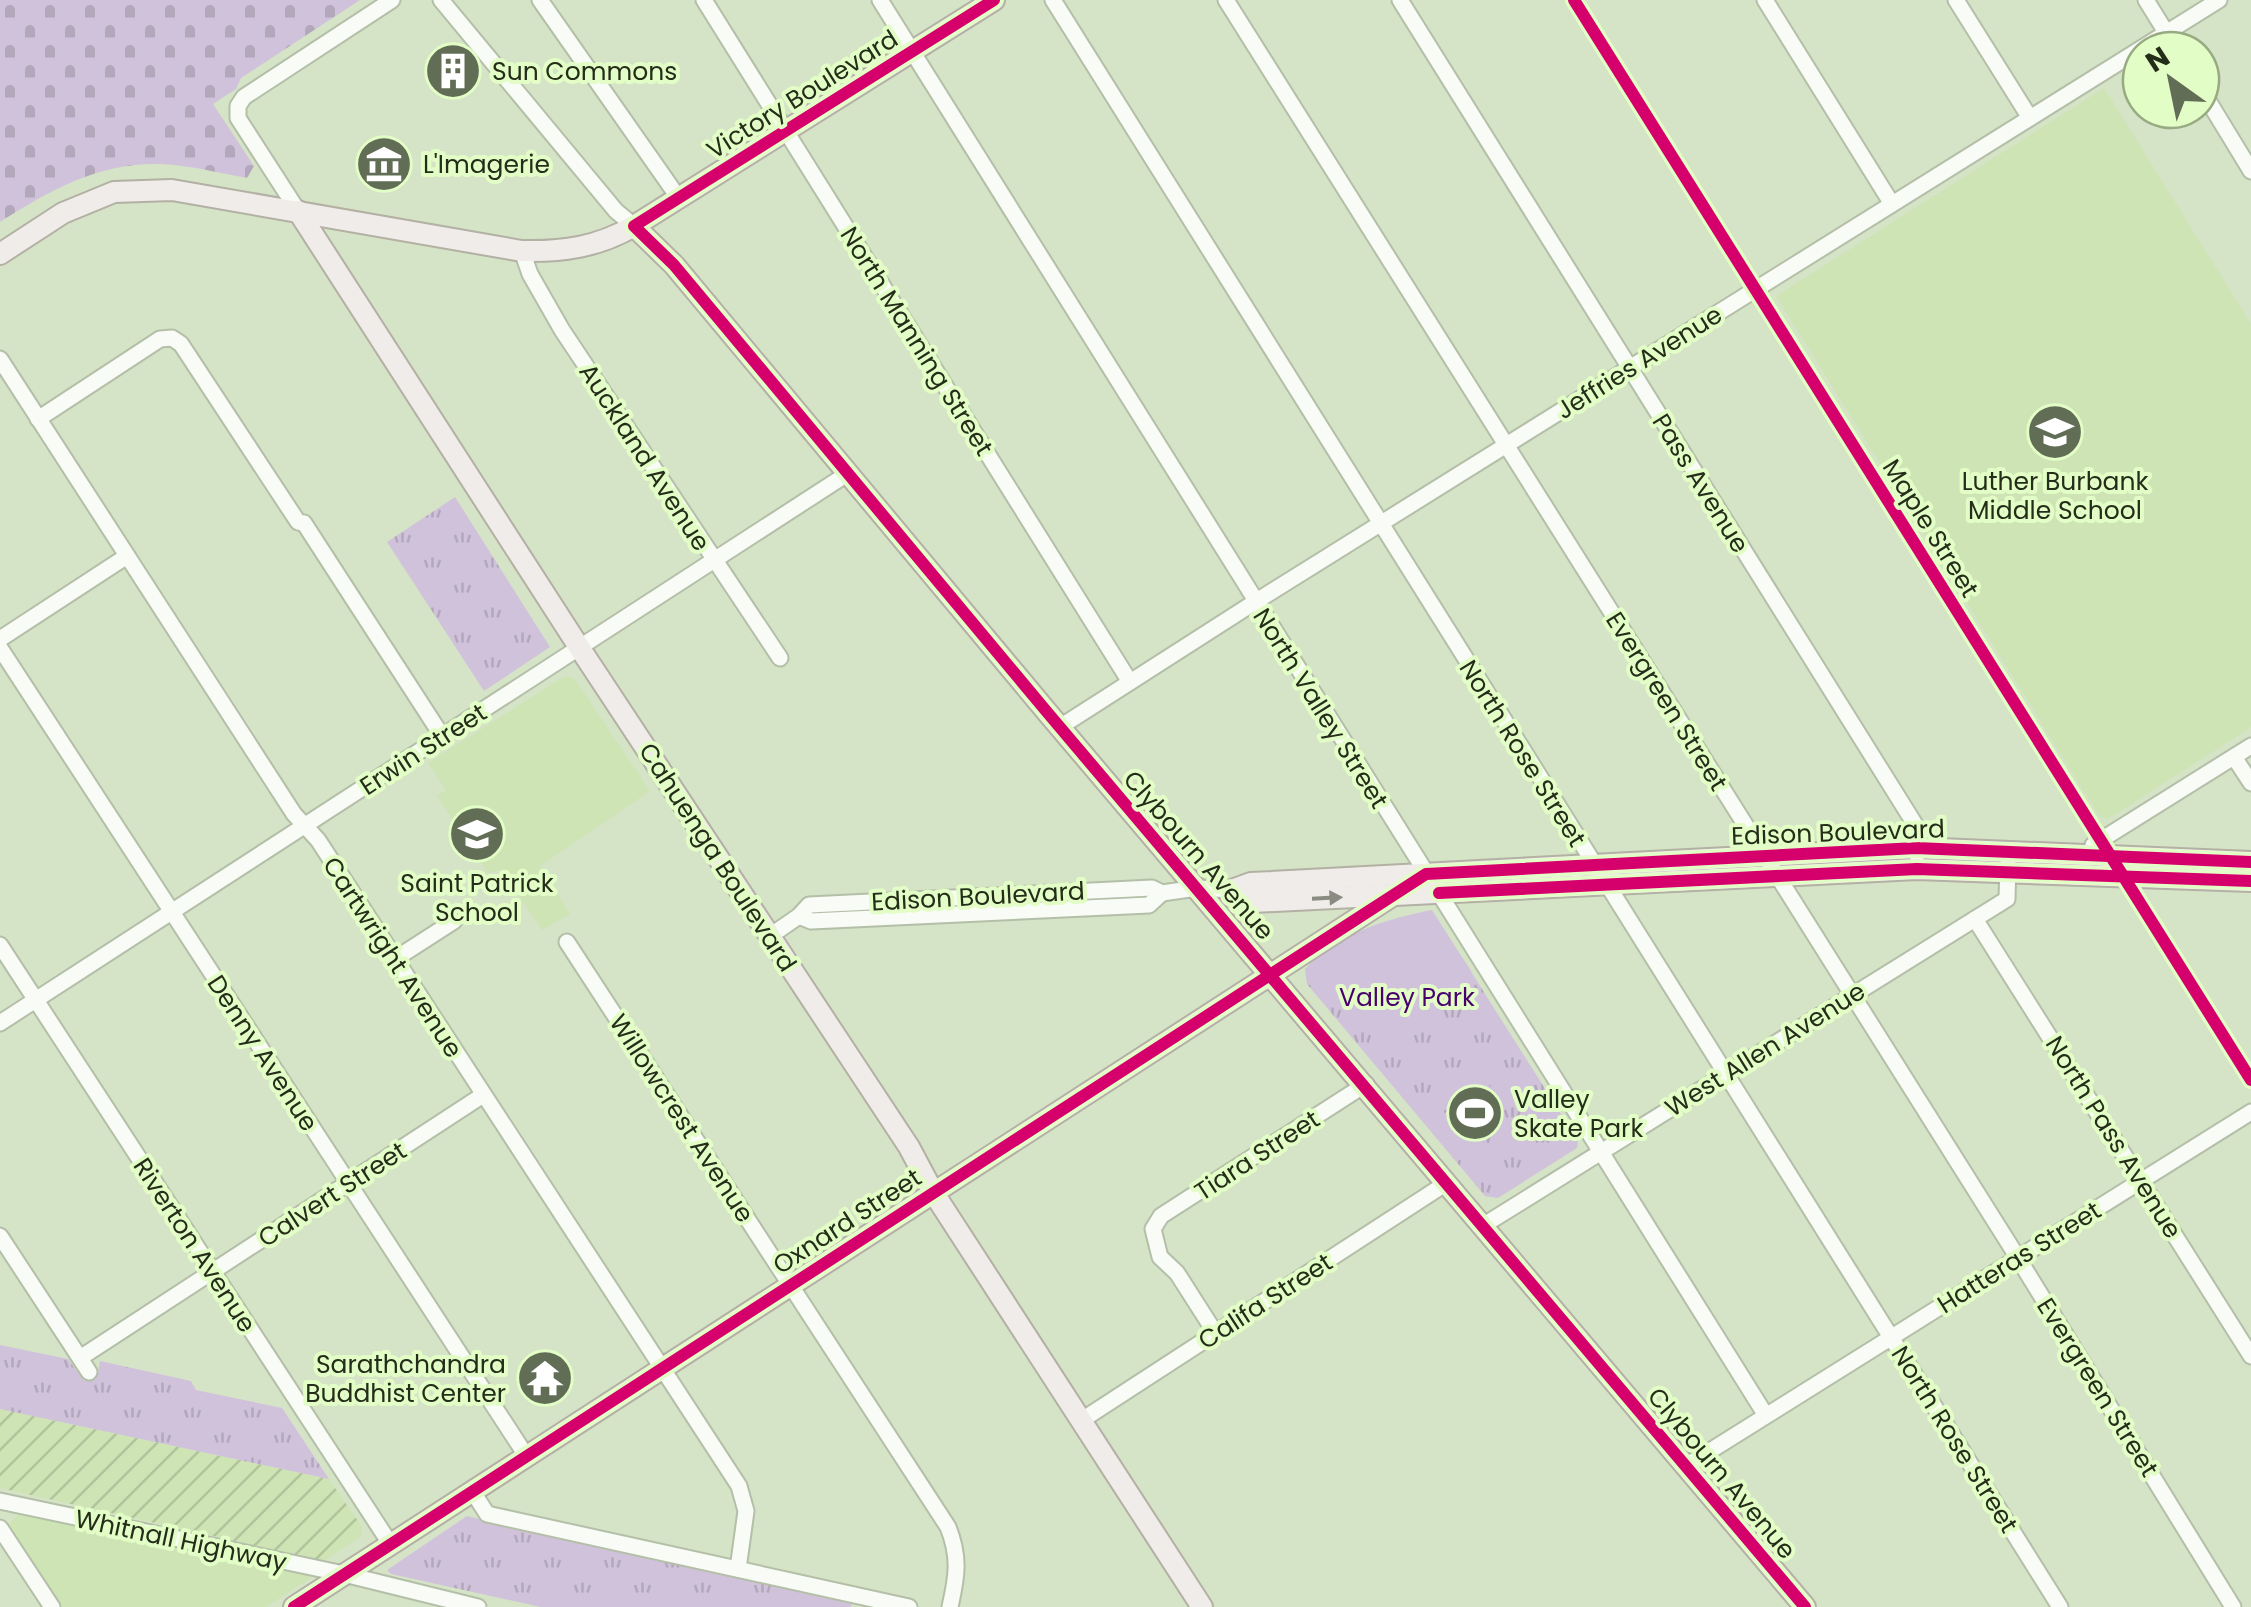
<svg xmlns="http://www.w3.org/2000/svg" width="2251" height="1607" font-family="Poppins,sans-serif">
<style>
.built{fill:#cee4b5}
.industrial{fill:url(#industrial-furrows)}
.grass{fill:url(#grass-tufts)}
.cemetery{fill:url(#cemetery-stones)}
.garden{fill:#d1c2dc}
.lines{fill:none;stroke-linecap:round;stroke-linejoin:round}
.minor-casing{stroke:#b4bfa8;stroke-width:19}
.major-casing{stroke:#b3b0a4;stroke-width:24}
.minor{stroke:#f9fbf6;stroke-width:15}
.major{stroke:#f0ece9;stroke-width:20}
.cycleway-casing{stroke:#e3fdc6;stroke-width:19}
.cycleway{stroke:#d6006c;stroke-width:12}
.oneway{fill:#8a8c81}
.labels{text-anchor:middle;stroke-width:8;stroke-linejoin:round;paint-order:stroke}
.poi-label{font-size:25px;fill:#242d19;stroke:#e3fdc6;text-anchor:start}
.street-label{font-size:25px;fill:#242d19;stroke:#e3fdc6}
.park-label{font-size:25px;fill:#48016d;stroke:#e3fdc6}
</style>
<defs>
<pattern id="industrial-furrows" width="10" height="10" patternUnits="userSpaceOnUse" patternTransform="scale(2.5)"><rect width="10" height="10" fill="#cee4b5"/><path d="M-1 1l2-2M0 10L10 0M9 11l2-2" fill="none" stroke="#b1c49b"/></pattern>
<pattern id="grass-tufts" width="24" height="20" patternUnits="userSpaceOnUse" patternTransform="scale(2.5)"><rect width="24" height="20" fill="#d1c2dc"/><path d="M3 7l-1-3M5 7V3M7 7l1-3M15 17l-1-3M17 17v-4M19 17l1-3" fill="none" stroke="#b3a7bc"/></pattern>
<pattern id="cemetery-stones" width="16" height="16" patternUnits="userSpaceOnUse" patternTransform="scale(2.5)"><rect width="16" height="16" fill="#d1c2dc"/><path d="M2 7V4a2 2 0 0 1 4 0v3zM10 15v-3a2 2 0 0 1 4 0v3z" fill="#b3a7bc"/></pattern>
</defs>
<rect width="100%" height="100%" fill="#d5e3c6"/>
<g class="built">
<path d="M2104,88l147,236v403l-143,92 -8,-2 -324,-521z"/>
<path d="M565,676l10,3 75,112 -110,75 30,48 -28,16 -40,-60 -14,3 -51,-77 9,-6 -18,-27z"/>
<path d="M21,1513l292,63 -47,31h-203l-54,-83z"/>
</g>
<path class="industrial" d="M0,1409l329,70 33,48 -1,9 -37,25 -324,-73z"/>
<g class="grass">
<path d="M455,497l95,150 -66,44 -97,-149z"/>
<path d="M1432,910l146,231 -1,7 -79,50 -13,-2 -178,-212 -2,-15c30,-35 84,-51 127,-59z"/>
<path d="M0,1345l68,14 16,22 14,-8 2,-12 91,20 5,9 86,18 47,71 -329,-70z"/>
<path d="M467,1516l385,88 -1,3h-310l-150,-33 -4,-4z"/>
</g>
<path class="cemetery" d="M0,0h360l-119,78 -5,11 -23,15 41,62 -7,12c-28,-5 -58,-13 -86,-14 -62,-2 -111,26 -161,58z"/>
<g class="garden">
<path d="M1403,923c40,7 47,15 68,48l-4,16 -66,58 -12,5 -9,-3 -61,-73 -5,-15 43,-25z"/>
<path d="M1481,1081l9,5 17,34 -3,7 -34,25 -22,-4 -15,-29 24,-12 2,-11 16,-14z"/>
</g>
<g class="lines">
<g class="minor-casing">
<g id="minor">
<path d="M441,0l175,211 18,15"/>
<path d="M540,0l138,197"/>
<path d="M704,0l426,682"/>
<path d="M880,0l885,1414"/>
<path d="M1053,0l1007,1607"/>
<path d="M1226,0l792,1258 215,349"/>
<path d="M1400,0l516,826 1,29"/>
<path d="M1574,0l677,1080"/>
<path d="M1765,0l127,204"/>
<path d="M1956,0l74,118"/>
<path d="M2146,0l31,50"/>
<path d="M2201,89l50,82"/>
<path d="M298,211l-60,-93v-12l6,-9 148,-97"/>
<path d="M522,251l8,23 32,56 218,328"/>
<path d="M0,359l294,455 24,26 421,646 7,25 -8,58"/>
<path d="M38,419l122,-80 12,-1 9,6 117,178 6,1 138,213"/>
<path d="M0,639l127,-83"/>
<path d="M0,648l527,809"/>
<path d="M1060,727l195,-125 964,-602"/>
<path d="M2234,757l17,26"/>
<path d="M2093,845l158,-99"/>
<path d="M799,916l12,5 338,-16 13,-12"/>
<path d="M1975,919l276,437"/>
<path d="M770,936l29,-20 10,-11 343,-17 10,5 35,-5 35,2"/>
<path d="M567,942l381,585c12,30 9,49 2,80"/>
<path d="M0,945l391,600"/>
<path d="M395,959l59,-38"/>
<path d="M0,1023l847,-549"/>
<path d="M1484,1225l523,-326 1,-35"/>
<path d="M0,1236l89,136"/>
<path d="M1216,1334l-39,-61 -17,-16 -7,-28 8,-13 205,-132"/>
<path d="M80,1358l403,-263"/>
<path d="M1082,1420l366,-238"/>
<path d="M1686,1466l565,-354"/>
<path d="M473,1492l14,22 422,93"/>
<path d="M0,1501l344,73 134,33"/>
<path d="M0,1528l52,79"/>
</g>
</g>
<g class="major-casing">
<g id="major">
<path d="M298,211l281,436 330,500 24,45 269,415"/>
<path d="M634,226l40,39 373,447 758,895"/>
<path d="M0,254l63,-41 51,-21 58,-2 350,61c41,1 76,-4 112,-25l360,-226"/>
<path d="M1232,890l21,12 664,-33 334,12"/>
<path d="M1232,890l19,-7 665,-35 335,14"/>
<path d="M294,1607l1132,-733"/>
</g>
</g>
<use href="#minor" class="minor"/>
<use href="#major" class="major"/>
<g class="cycleway-casing">
<g id="cycleway">
<path d="M994,0l-360,226 40,39 373,447 758,895"/>
<path d="M1574,0l677,1080"/>
<path d="M1439,893l478,-24 334,12"/>
<path d="M294,1607l1132,-733 490,-26 335,14"/>
</g>
</g>
<use href="#cycleway" class="cycleway"/>
</g>
<defs><path id="oneway-solid" d="M-6-.8H1V-3.2L6.5 0L1 3.2V.8H-6Z" transform="scale(2.5)"/></defs>
<use class="oneway" href="#oneway-solid" transform="translate(1327 898) rotate(-3)"/>
<defs>
<g id="building-disc" transform="scale(2.875)"><circle r="9.5" fill="#626d56" stroke="#e3fdc6"/><path d="M-4-6H4V6H1V3H-1V6H-4ZM-2.5-4.3h1.7v1.8h-1.7ZM.8-4.3h1.7v1.8H.8ZM-2.5-1h1.7V.8h-1.7ZM.8-1h1.7V.8H.8Z" fill="#fff"/></g>
<g id="museum-disc" transform="scale(2.875)"><circle r="9.5" fill="#626d56" stroke="#e3fdc6"/><path d="M0-6L6-3V-2H-6V-3ZM-5-1h2V3h-2ZM-1-1h2V3h-2ZM3-1h2V3H3ZM-6 4H6V6H-6Z" fill="#fff"/></g>
<g id="school-disc" transform="scale(2.875)"><circle r="9.5" fill="#626d56" stroke="#e3fdc6"/><path d="M0-5L7-2L0 1L-7-2ZM-4 1L0 2.5L4 1V4Q0 6-4 4Z" fill="#fff"/></g>
<g id="stadium-disc" transform="scale(2.875)"><circle r="9.5" fill="#626d56" stroke="#e3fdc6"/><path d="M0-5a6.5 5 0 1 0 0 10a6.5 5 0 1 0 0-10ZM-3.5-1.8h7v3.6h-7Z" fill="#fff"/></g>
<g id="temple-disc" transform="scale(2.875)"><circle r="9.5" fill="#626d56" stroke="#e3fdc6"/><path d="M0-6L5-2H3V0L6.5 2.5H4V6H1.5V3h-3V6H-4V2.5H-6.5L-3 0V-2H-5Z" fill="#fff"/></g>
</defs>
<g fill-rule="evenodd">
<use href="#building-disc" x="453" y="71"/>
<use href="#museum-disc" x="384" y="164"/>
<use href="#school-disc" x="2055" y="432"/>
<use href="#school-disc" x="477" y="834"/>
<use href="#stadium-disc" x="1475" y="1113"/>
<use href="#temple-disc" x="545" y="1378"/>
</g>
<g class="labels">
<g class="poi-label">
<text x="492" y="80">Sun Commons</text>
<text x="423" y="173">L'Imagerie</text>
<text x="2055" y="490" text-anchor="middle">Luther Burbank<tspan x="2055" dy="29">Middle School</tspan></text>
<text x="477" y="892" text-anchor="middle">Saint Patrick<tspan x="477" dy="29">School</tspan></text>
<text x="1514" y="1108">Valley<tspan x="1514" dy="29">Skate Park</tspan></text>
<text x="506" y="1373" text-anchor="end">Sarathchandra<tspan x="506" dy="29">Buddhist Center</tspan></text>
</g>
<g class="street-label">
<text transform="translate(802 94) rotate(-32)" y="9">Victory Boulevard</text>
<text transform="translate(917 341) rotate(58)" y="9">North Manning Street</text>
<text transform="translate(1639 362) rotate(-32)" y="9">Jeffries Avenue</text>
<text transform="translate(645 457) rotate(57)" y="9">Auckland Avenue</text>
<text transform="translate(1701 483) rotate(58)" y="9">Pass Avenue</text>
<text transform="translate(1931 528) rotate(58)" y="9">Maple Street</text>
<text transform="translate(1667 701) rotate(58)" y="9">Evergreen Street</text>
<text transform="translate(1321 708) rotate(58)" y="9">North Valley Street</text>
<text transform="translate(423 749) rotate(-33)" y="9">Erwin Street</text>
<text transform="translate(1523 753) rotate(58)" y="9">North Rose Street</text>
<text transform="translate(1838 832) rotate(-2)" y="9">Edison Boulevard</text>
<text transform="translate(1199 855) rotate(49)" y="9">Clybourn Avenue</text>
<text transform="translate(718 857) rotate(57)" y="9">Cahuenga Boulevard</text>
<text transform="translate(978 896) rotate(-3)" y="9">Edison Boulevard</text>
<text transform="translate(393 957) rotate(57)" y="9">Cartwright Avenue</text>
<text transform="translate(1765 1049) rotate(-32)" y="9">West Allen Avenue</text>
<text transform="translate(263 1053) rotate(57)" y="9">Denny Avenue</text>
<text transform="translate(682 1118) rotate(57)" y="9">Willowcrest Avenue</text>
<text transform="translate(2114 1137) rotate(58)" y="9">North Pass Avenue</text>
<text transform="translate(1257 1155) rotate(-33)" y="9">Tiara Street</text>
<text transform="translate(332 1194) rotate(-33)" y="9">Calvert Street</text>
<text transform="translate(847 1221) rotate(-33)" y="9">Oxnard Street</text>
<text transform="translate(195 1245) rotate(57)" y="9">Riverton Avenue</text>
<text transform="translate(2019 1257) rotate(-32)" y="9">Hatteras Street</text>
<text transform="translate(1265 1301) rotate(-33)" y="9">Califa Street</text>
<text transform="translate(2098 1387) rotate(58)" y="9">Evergreen Street</text>
<text transform="translate(1955 1439) rotate(58)" y="9">North Rose Street</text>
<text transform="translate(1722 1473) rotate(50)" y="9">Clybourn Avenue</text>
<text transform="translate(181 1540) rotate(12)" y="9">Whitnall Highway</text>
</g>
<g class="park-label">
<text x="1407" y="1006">Valley Park</text>
</g>
</g>
<g transform="translate(2171 80) rotate(327)"><circle r="48" fill="#e3fdc6" stroke="#97aa81" stroke-width="2.5"/>
<path d="M0-8L18 38L0 25L-18 38Z" fill="#626d56"/>
<text y="-15" font-size="28" font-weight="bold" text-anchor="middle" fill="#242d19">N</text>
</g>
</svg>
